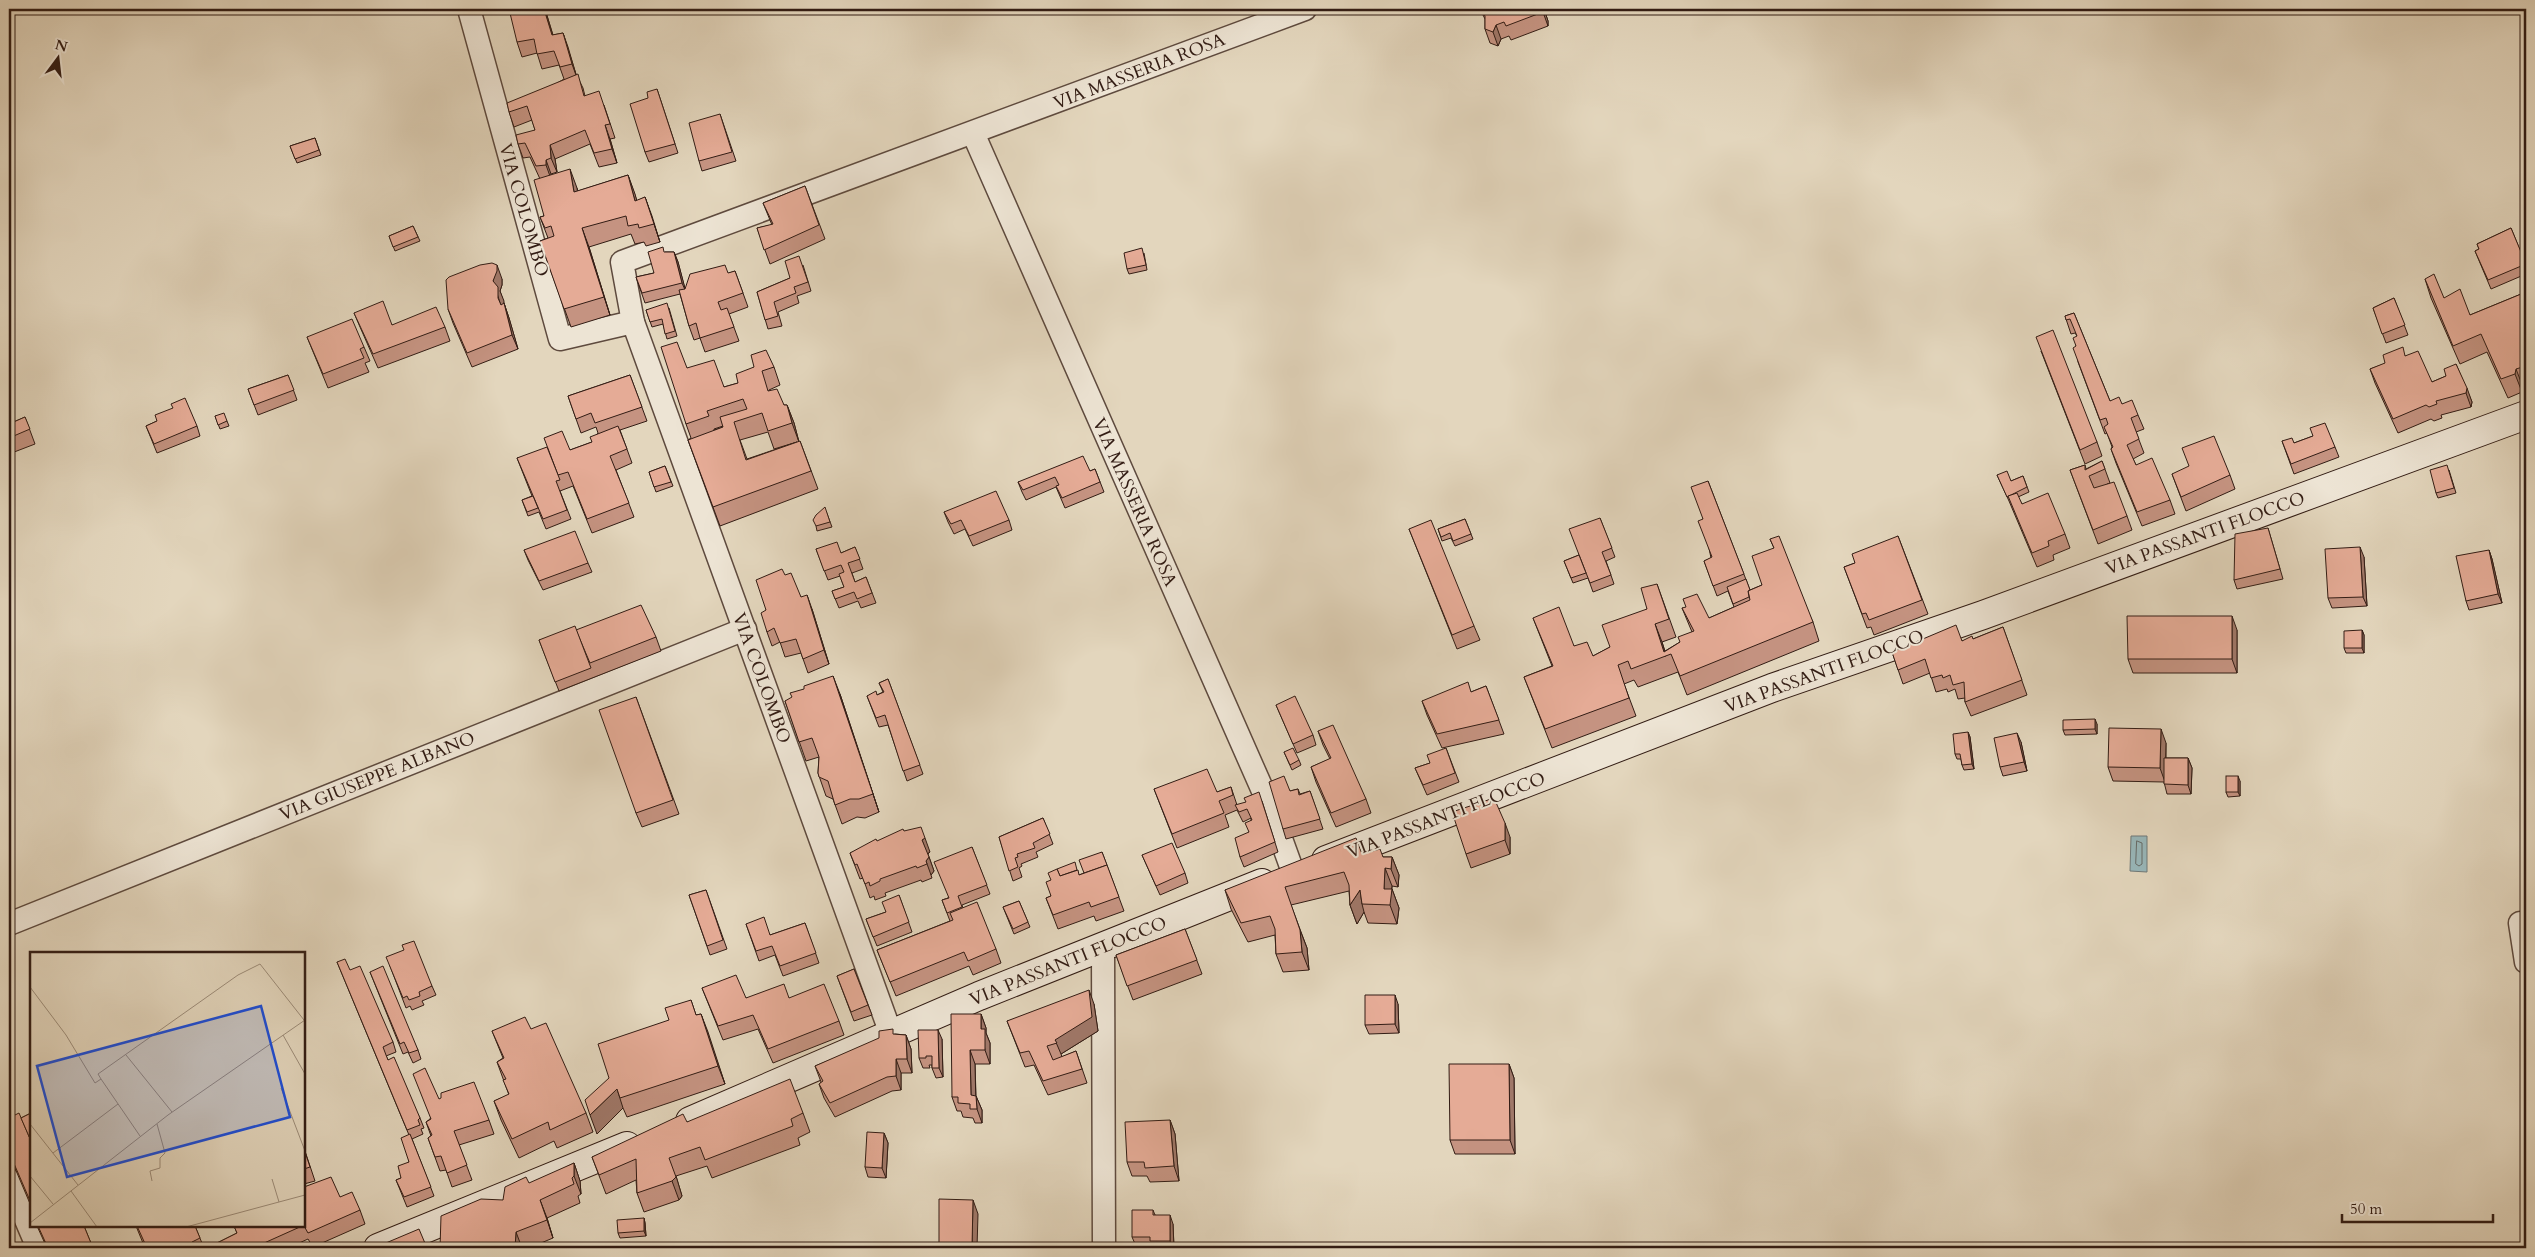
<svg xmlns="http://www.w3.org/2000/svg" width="2535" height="1257" font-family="Cardo,serif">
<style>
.water{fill:#98b7ba;stroke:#6f7978}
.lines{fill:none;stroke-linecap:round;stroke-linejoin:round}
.shore{stroke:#656a67;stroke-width:1}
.minor-casing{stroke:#5e4a3e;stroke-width:25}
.secondary-casing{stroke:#321c14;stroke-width:30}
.minor{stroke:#ede4d4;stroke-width:22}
.secondary{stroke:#ede4d4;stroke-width:28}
.wall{fill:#c59381;stroke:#321c14;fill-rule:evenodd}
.shaded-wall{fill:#a07869;stroke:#321c14}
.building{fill:#e5ab96;stroke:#321c14}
.labels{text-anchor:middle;stroke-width:4;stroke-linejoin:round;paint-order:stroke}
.street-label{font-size:18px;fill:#321c14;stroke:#ede4d4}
.inset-road{fill:none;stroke:#9c8c79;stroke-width:1}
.view{fill:#1d4ed8;fill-opacity:0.15;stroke:#1d4ed8;stroke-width:2.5}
.inset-edge{fill:none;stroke:#321c14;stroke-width:2.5}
</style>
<rect width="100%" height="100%" fill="#e3d6bd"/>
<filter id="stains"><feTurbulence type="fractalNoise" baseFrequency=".004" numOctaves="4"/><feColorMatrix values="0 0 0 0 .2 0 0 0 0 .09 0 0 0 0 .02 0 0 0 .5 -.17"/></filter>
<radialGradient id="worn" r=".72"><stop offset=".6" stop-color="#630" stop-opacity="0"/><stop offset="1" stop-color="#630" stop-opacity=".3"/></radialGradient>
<path class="water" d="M2131,836h16v36l-17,-1z"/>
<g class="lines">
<path class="shore" d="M2137,841l5,2v21l-3,2 -3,-2z"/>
<g class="minor-casing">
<g id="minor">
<path d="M469,9l91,330 73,-17 258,712"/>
<path d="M973,133l294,667 26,72"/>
<path d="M633,322l-11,-60 683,-253"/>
<path d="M2520,923l6,39"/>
<path d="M9,924l736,-295"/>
<path d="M1103,948l1,300"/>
<path d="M9,1180l29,68"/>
</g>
</g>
<g class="secondary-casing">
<g id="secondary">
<path d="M1326,860l446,-172 211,-73 543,-200"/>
<path d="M690,1121l289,-125 283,-113"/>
<path d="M378,1248l249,-102"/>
</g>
</g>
<use href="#minor" class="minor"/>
<use href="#secondary" class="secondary"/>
</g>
<g class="wall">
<path d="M545,9l8,26 10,-2 13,41 7,14 2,8 19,9 11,33 -5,1 7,24 -18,4 -9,-23 -35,15 2,13 -6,2v1l26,13 1,3 50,-16 9,26 8,-4 15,45 -14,4 -2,-4 -9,2 -4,-10 -42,13 21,68 -39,12 -31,-86 8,-3 -8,-21 4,-1 -4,-37 -10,-22 -7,1 -5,-14 17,-14 -3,-10 -18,7 -5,-15 55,-33 -5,-14 -17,4 -5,-16 -15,4 -5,-15z"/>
<path d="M1480,9h64l4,12v5l-37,14 -2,-4 -8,3 -3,7 -8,-3 -5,-14v-10z"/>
<path d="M657,89l21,64 -29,9 -4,-10 3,-54z"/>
<path d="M720,114l16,47 -34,10 -3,-10z"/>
<path d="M315,138l6,17 -24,8 -7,-17z"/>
<path d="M805,186l20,53 -55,25 -13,-36 15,-3 -9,-22z"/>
<path d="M413,226l7,15 -25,10 -6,-15z"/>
<path d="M2511,228l15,37v9l-35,15 -16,-38 4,-2 -2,-5z"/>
<path d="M665,252h9l4,10 7,27 50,-18 13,36 -19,7 10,27 -34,11 -5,-14 -6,2 -5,-14 -9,-32 -35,9 -9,-26 18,-4z"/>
<path d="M1144,253l3,17 -18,4 -2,-5z"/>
<path d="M803,265l8,26 -14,5 2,7 -21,9 4,14 -14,3 -11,-37 33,-14z"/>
<path d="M502,279v6l-2,6 9,27 9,31 -46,18 -19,-44 -5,-14z"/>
<path d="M2425,279l19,19 26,17 56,-23v95h-3l-1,5 -14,6 -21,-46 -27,12 -29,-66z"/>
<path d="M2394,298l14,37 -22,8 -13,-35z"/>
<path d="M669,308l8,28 -10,3 -4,-15 -11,3 -6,-17z"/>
<path d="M354,313l38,12 53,2 5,14 -72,27 -18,-41z"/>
<path d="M2074,313l36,88 12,3 16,11 6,14 -8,3 8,21 -11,6 3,6 34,35 5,14 -33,12 -26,-63 -5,-14 1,-2 -5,-14 -2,1 -27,-72 -2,-16 1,-10 -2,-3 -4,1 -6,-18z"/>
<path d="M307,337l57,10 6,14 -5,2 4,9 -41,16z"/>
<path d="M2041,351l56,91 5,14 -17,8z"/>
<path d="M2406,356l26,26 14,-6 10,-12 16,38 -1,5 -30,8 1,3 -8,3 -3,-2 -33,14 -23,-50 -5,-14z"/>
<path d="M754,367h20l6,18 -11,5v1l15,14h3l7,18 5,19 1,-1 18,48 -98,37 -32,-86 3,-2 -5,-14 1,-56 37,19 14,-4zM723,426v1l-9,3v-1zM768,432l6,17 23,-7 -50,17 -7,-19z"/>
<path d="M288,375l9,25 -39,15 -10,-26z"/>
<path d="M630,375l17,46 -27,9 12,33 -16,7 18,47 -42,16 -19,-47 -13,5 11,28 -25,10 -7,-17 -11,4 -6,-16 10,-4 -15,-38 53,-8 22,-8 6,-9 -2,-6 -15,6 -13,-37z"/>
<path d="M215,416l12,5 2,5 -9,3z"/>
<path d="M25,417l10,27 -26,10v-30z"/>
<path d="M157,421l40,5 3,10 -43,17 -11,-27z"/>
<path d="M2313,436l22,11 4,10 -45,17 -12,-33 12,2z"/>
<path d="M2102,461l8,22 -3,1 20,32 5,14 -34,14 -28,-74 15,-5 1,4z"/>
<path d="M665,466l8,20 -17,6 -7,-20z"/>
<path d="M1095,469l9,23 -39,16 -9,-21 -30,13 -4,-8 -4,-10 72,-11z"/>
<path d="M2449,470l7,23 -18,5 -2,-5z"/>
<path d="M2172,474l58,1 5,14 -49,22z"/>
<path d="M1997,475l14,6 12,-5 6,16 -11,5 4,7 43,30 5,14 -17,7 1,5 -17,7 -28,-66z"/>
<path d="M1708,481l42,109 12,-5 12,-37 -4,-9 43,83 6,19 -132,54 -9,-23 -40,15 -4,-7 -10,4 12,32 -84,32 -28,-71 28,-11 -19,-48 41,28 19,10 17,-9 37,-38 10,-25 19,53 -14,5 3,9 15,-9 12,-10 -10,-24 27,10 25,-11 -6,-16 -11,5 -13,-35 7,-3 -8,-39z"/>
<path d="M826,511l6,16 -15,4 -1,-5z"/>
<path d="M944,512l65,8 3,10 -39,16 -8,-17 -11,5 -6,-12z"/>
<path d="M1600,518l15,39 -9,4 8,23 -21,8 -5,-14 -15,5 -9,-22 15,-6z"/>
<path d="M1465,519l8,20 -18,7 -4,-8 -9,3 -4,-12z"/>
<path d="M2268,528l15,51 -46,10 -3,-9z"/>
<path d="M1409,529l65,97 6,14 -23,9z"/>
<path d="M1898,536l30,78 -54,21 -3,-8 -4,1 -23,-61 11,-4z"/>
<path d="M855,547l8,22 -11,4 3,9 11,-5 10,26 -15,5 -3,-7 -19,7 -7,-17 12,-4 -4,-11 -12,4 -12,-31 25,4z"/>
<path d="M524,550l64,13 4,9 -49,18 -15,-30z"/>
<path d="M2489,550l3,9 10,44 -33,7 -3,-9z"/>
<path d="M2364,557l3,49 -35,2 -4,-10z"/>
<path d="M785,575l16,22 11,12 17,55 -21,9 -7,-20 -16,4 -5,-15 -8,4 -5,-14 -1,-22z"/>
<path d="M2003,627l24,68 -56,21 -6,-14v-4l-7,1 -3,-10 -7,3 -1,-3 -11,3 -6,-19 -27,11 -11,-32 81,-13z"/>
<path d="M2237,630v43h-104l-5,-14z"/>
<path d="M2362,630l2,5v18h-18l-2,-5z"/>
<path d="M577,632l79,5 5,14 -102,40 -20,-51z"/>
<path d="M888,679l35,95 -16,7 -19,-56 -9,2 -12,-31 10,-1 6,-3 -4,-9z"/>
<path d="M1486,686l18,48 -62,14 -15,-33 -5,-14 49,-9z"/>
<path d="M840,694l39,118 -14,6 -8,-1 -15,7 -9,-25 -7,-3 -8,-23 1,-16 -13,4 -21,-60z"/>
<path d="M636,697l43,117 -37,13 -6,-14z"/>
<path d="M1276,705l37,30 3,10 -19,8z"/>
<path d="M2097,724v10l-32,1 -2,-5z"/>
<path d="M1318,731l48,68 5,14 -35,14 -20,-45 -5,-15 19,-8 -7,-14z"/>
<path d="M1968,732l2,5 4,32 -10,1 -2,-5 -1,-6h-4l-2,-5z"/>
<path d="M2021,742l6,29 -24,5 -3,-9z"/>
<path d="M2166,743v15h22l4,10 -1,26h-24l-3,-12 -51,-1 -5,-14z"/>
<path d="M1446,748l13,34 -32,13 -12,-27 15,-5z"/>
<path d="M1284,752l15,8 2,5 -9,5z"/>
<path d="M2240,781v15l-12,1 -2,-5z"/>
<path d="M1231,787l6,18 25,-4 16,51 -34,15 -4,-10 9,-25 2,-12v-2l-8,4 -6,-12 -12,5 4,12 -52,21 -23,-59 63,3z"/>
<path d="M1298,789l2,5 10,-3 13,38 -37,10 -3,-10 7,-38z"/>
<path d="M1043,818l10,26 -17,8 2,5 -17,7 1,2 -3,2 3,9 -9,4 -14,-44z"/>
<path d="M904,831l26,21 -2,2 6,17 -3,4 1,3 -10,4 -1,-2 -36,13 1,3 -11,4 -1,-4 -4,2 -7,-20 -3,1 -10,-26z"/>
<path d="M1510,837v17l-39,14 -5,-14z"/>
<path d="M972,847l18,47 -28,11 1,3 33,41 5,14 -28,12 -4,-9 -73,30 -19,-46 73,-29 -8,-21 6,-2z"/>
<path d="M1102,852l22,59 -28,10 -2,-5 -36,13 -12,-31 5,-2v-16l28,-5 5,-2z"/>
<path d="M1362,854l22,3h8l7,18 -1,12 -6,-1v3l7,19 -2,16 -29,-1 -4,-11 -7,12 -7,-19 -1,-14 -58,14 16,43 2,22 -26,2 -7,-18 -1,-19 -27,7 -17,-33 -6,-19z"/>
<path d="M1142,855l43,18 3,10 -28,12z"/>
<path d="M706,890l21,59 -17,6 -21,-60z"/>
<path d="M899,895l13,37 -35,14 -11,-27 20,-7z"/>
<path d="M1019,901l11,26 -16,7 -11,-27z"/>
<path d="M805,923l14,40 -36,13 -8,-21 -16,6 -13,-37 24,11z"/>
<path d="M1185,929l17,45 -69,26 -17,-45z"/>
<path d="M337,962l56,80 3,10 -10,4 34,62 4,10 -3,1 2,5 -11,5 22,57 -27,11 -11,-27 5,-2 8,-16v-27z"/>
<path d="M390,966l42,20 4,9 -14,6 2,4 -12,5 -2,-4 -4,2z"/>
<path d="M854,969l18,46 -18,6 -17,-45z"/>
<path d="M370,972l48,78 3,9 -8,4 -5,-11 -5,2z"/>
<path d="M702,988l44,10h43l50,23 5,14 -71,28 -15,-34 -35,11z"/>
<path d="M691,1000l5,15 5,-1 24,70 -98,33 -4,-9 -26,26 12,-56z"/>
<path d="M1094,1004l4,27 -37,23 1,3 14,-6 11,32 -39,12 -14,-30 -9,2 -18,-46z"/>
<path d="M1398,1004l1,29 -30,1 -4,-9z"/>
<path d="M981,1014l5,14v5l4,10v21h-15l1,32 6,14v13h-7l-2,-5 -10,-1 -2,-6h-4l-5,-14z"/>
<path d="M531,1029l55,84 7,19 -36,16 -3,-7 -35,17 -18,-38 -7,-19 15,-6 -12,-33 6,-4 -11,-27z"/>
<path d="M895,1034l11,1 5,14 1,24h-11v17l-9,1 -57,26 -11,-19 -5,-14 2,-2 -6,-16z"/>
<path d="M942,1039l1,38 -7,1 -4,-10v-3h-3l1,3h-7l-4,-10z"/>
<path d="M1509,1064l5,14 1,76h-60l-5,-14z"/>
<path d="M439,1099l50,21 5,14 -35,11 13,35 -20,7 -6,-17 -6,1 -12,-33 3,-2 -5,-14 4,-3z"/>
<path d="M31,1113v93l-22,-52v-36h12z"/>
<path d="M803,1113l7,19 -12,6 2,7 -88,33 -5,-12 -31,10 6,20 -3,4 -35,12 -7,-19 -1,-13 -30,14 -14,-37 95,-35z"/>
<path d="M1170,1120l5,14 4,47 -29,1 -3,-6h-15l-5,-14z"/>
<path d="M884,1133l4,10 -2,35 -18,-1 -3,-10z"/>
<path d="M304,1148l11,33 -11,3z"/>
<path d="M574,1163l6,18 1,13 -3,2 2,7 -33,15 6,20 -24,10h-89l63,-48z"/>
<path d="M340,1197l20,13 5,14 -52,23 -5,-8 -20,9h-81l30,-15 -3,-7h70z"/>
<path d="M1153,1210l2,5 18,9 1,24h-22v-2h-16l-4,-9z"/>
<path d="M644,1218l1,5 1,13 -26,2 -2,-5z"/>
<path d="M37,1226h47l9,22h-46z"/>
<path d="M136,1226h59l9,22h-59z"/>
</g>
<g class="shaded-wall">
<path d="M544,9h1l12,40 -5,-14z"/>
<path d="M1543,9h1l4,12v5l-5,-14z"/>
<path d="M1496,25l5,14 -3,7 -5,-14z"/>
<path d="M563,33l5,14 9,31 -5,-14z"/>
<path d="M605,125l5,14 7,24 -5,-14z"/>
<path d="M550,145l5,14 2,13 -6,-14z"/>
<path d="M546,160l5,14v5l-5,-14z"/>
<path d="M570,169l7,19 3,23 -6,-19z"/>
<path d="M628,175l7,19 7,26 -7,-19z"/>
<path d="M645,197l7,19 8,26z"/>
<path d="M582,228l7,19 21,68 -6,-18z"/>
<path d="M674,252l4,10 8,30 -4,-9z"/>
<path d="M497,265l5,14v6l-2,6 4,10 -1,11 -10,-31z"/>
<path d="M504,303l5,15 9,31 -6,-14z"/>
<path d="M2516,369l7,18 -1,5 -7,-18z"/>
<path d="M2467,388l5,14 -1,5 -5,-14z"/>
<path d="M787,405l7,18 5,19 -7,-19z"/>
<path d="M2360,547l4,10 3,49 -4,-9z"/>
<path d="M2489,550l3,9 10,44 -4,-9z"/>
<path d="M807,595l5,14 17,55 -5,-14z"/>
<path d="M2232,616l5,14v43l-5,-14z"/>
<path d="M1655,624l7,18 4,14h-1z"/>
<path d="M2362,630l2,5v18l-2,-5z"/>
<path d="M833,676l7,18 39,118 -6,-18z"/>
<path d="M2095,719l2,5v10l-2,-5z"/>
<path d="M2161,729l5,14 -1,39 -5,-14z"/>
<path d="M1968,732l2,5 4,32 -2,-5z"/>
<path d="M2017,733l4,9 6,29 -3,-9z"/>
<path d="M2188,758l4,10 -1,26 -3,-9z"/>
<path d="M2238,776l2,5v15l-2,-4z"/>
<path d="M1505,823l5,14v17l-5,-14z"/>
<path d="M925,838l5,14 -3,2 -5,-14z"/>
<path d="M929,857l5,14 -3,4 -5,-14z"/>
<path d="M1392,857l7,18 -1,12 -7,-18z"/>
<path d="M1385,868l7,18 -1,7 1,-4 7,19 -2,16 -13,-35z"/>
<path d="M1360,890l2,14 2,8 -7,12 -7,-19z"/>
<path d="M1300,930l7,18 2,22 -7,-18z"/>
<path d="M1089,990l5,14 4,27 -37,23 -6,-14z"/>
<path d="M1395,995l3,9 1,29 -4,-9z"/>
<path d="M701,1014l7,18 17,52 -7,-18z"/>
<path d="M981,1014l5,14v5l4,10v21l-5,-14 -4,-21z"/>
<path d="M938,1030l4,9 1,38 -4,-9z"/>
<path d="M906,1035l5,14 1,24 -5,-14z"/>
<path d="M970,1050l5,14 1,45 -5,-14z"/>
<path d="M896,1059l5,14v17l-5,-14z"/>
<path d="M1509,1064l5,14 1,76 -5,-14z"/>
<path d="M617,1089l6,19 -26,26 -7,-19z"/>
<path d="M976,1096l6,14v13l-5,-14z"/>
<path d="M1170,1120l5,14 4,47 -5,-15z"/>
<path d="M884,1133l4,10 -2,35 -4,-10z"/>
<path d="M574,1163l6,18 1,13 -7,-18z"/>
<path d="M676,1176l6,20 -3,4 -7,-19z"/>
<path d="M540,1200l7,18 6,20 -6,-18z"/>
<path d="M973,1200l5,14 -1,34h-5z"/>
<path d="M1170,1215l3,9 1,24h-1l-3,-7z"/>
<path d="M644,1218l1,5 1,13 -2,-5z"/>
<path d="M516,1232l6,16h-7z"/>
</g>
<g class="building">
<path d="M509,9h35l8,26 11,-2 9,31 -12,3 -6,-16 -17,3 -3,-15 -17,3z"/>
<path d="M1481,9h62v3l-37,14 -2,-4 -8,3 -3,7 -8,-3v-13z"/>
<path d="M578,74l6,22 15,-5 11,33 -5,1 7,24 -18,4 -9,-23 -35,15 1,13 -5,2v5l-10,1 -11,-23 -7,1 -2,-9 19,-5 -8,-24 -18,6 -2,-9z"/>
<path d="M657,89l18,55 -30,8 -15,-48 18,-6 -1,-6z"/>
<path d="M720,114l12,38 -33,9 -10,-38z"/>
<path d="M315,138l4,12 -24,9 -5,-13z"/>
<path d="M570,169l4,23 54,-17 7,26 10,-4 9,27 -15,4 -1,-4 -10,2 -2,-10 -44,12 22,69 -40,12 -24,-68 14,-5 -3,-10 -6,2 -5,-11 4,-1 -10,-36z"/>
<path d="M805,186l14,39 -55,25 -7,-22 16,-4 -10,-21z"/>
<path d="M413,226l5,11 -25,10 -4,-11z"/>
<path d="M2511,228l15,36 -38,16 -13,-29 4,-2 -2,-5z"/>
<path d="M663,247l1,5h10l8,31 -40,10 -6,-16 18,-4 -6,-21z"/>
<path d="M1142,248l4,17 -19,4 -3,-16z"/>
<path d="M799,256l9,26 -14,5 2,6 -22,9 4,14 -13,4 -8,-28 33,-14 -5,-17z"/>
<path d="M492,263l5,2v6l-4,10 5,6v11l3,7 3,-2 8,32 -45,18 -19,-44 -2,-29 3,-3 31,-12z"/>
<path d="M725,265l3,8 7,-2 8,22 -25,9 3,8 6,-2 7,19 -34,11 -4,-15 -7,3 -10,-36 6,-1 5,-15z"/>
<path d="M2434,274l10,24 16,-9 10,26 56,-23v65h-1l1,9 -10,3 -1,5 -14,5 -20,-45 -28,12 -28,-67z"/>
<path d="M2394,298l11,27 -23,9 -9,-26z"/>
<path d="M383,301l9,24 44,-18 9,20 -72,27 -19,-41z"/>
<path d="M667,303l8,28 -10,3 -3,-15 -12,3 -4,-12z"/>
<path d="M2074,313l36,88 9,-4 3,7 10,-4 6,15 -7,3 8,21 -12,6 9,20 16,-7 18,42 -33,12 -26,-63 2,-2 -9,-20 4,-3 -2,-6 -6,2 -27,-72 3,-2 -3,-8 4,-2 -7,-17 -4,1 -1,-4z"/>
<path d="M352,319l12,28 -4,2 4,9 -41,16 -16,-37z"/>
<path d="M2053,330l44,112 -17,8 -44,-113z"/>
<path d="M677,342l10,26 27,-8 10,27 14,-4 -2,-9 18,-7 -3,-12 15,-5 8,17 -12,4 6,20 9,-2 7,16h3l5,18 -24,8 -6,-18 -28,9 12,38 54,-19 11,30 -98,36 -25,-67 35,-13 -3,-10 27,-8 -4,-10 -36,12 2,5 -23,8 -25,-77z"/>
<path d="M2403,347l2,9 13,-5 14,31 14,-6 -2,-7 12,-5 11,24 -1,5 -30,8 1,3 -8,3 -3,-2 -33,14 -23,-50 15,-6 -2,-8z"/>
<path d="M288,375l6,15 -40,15 -6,-16z"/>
<path d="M630,375l12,32 -47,16 -4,-10 -15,6 -8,-23z"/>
<path d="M185,398l12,28 -43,18 -8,-18 11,-5 -2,-6 18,-7 -2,-4z"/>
<path d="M224,413l3,8 -9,4 -3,-9z"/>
<path d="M25,417l5,12 -21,9v-14z"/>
<path d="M2325,423l10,24 -44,17 -9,-23 10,-3 2,5 19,-7 -3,-8z"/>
<path d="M618,426l9,23 -17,7 19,47 -42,16 -19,-47 -10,3 -14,-37 18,-7 8,19 22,-8 -2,-5z"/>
<path d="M2214,436l16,39 -49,22 -9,-23 17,-8 -7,-18z"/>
<path d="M547,447l13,33 -4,1 11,29 -24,9 -26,-61z"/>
<path d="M1083,456l7,15 5,-2 5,13 -38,16 -6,-12 3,-1 -4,-8 -32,13 -5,-8z"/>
<path d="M2102,461l3,8 -16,7 5,12 20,-6 13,34 -34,14 -23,-60 15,-5v5z"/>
<path d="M2447,465l7,23 -18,5 -6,-23z"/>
<path d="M665,466l6,16 -17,5 -5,-15z"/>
<path d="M2007,471l4,10 12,-5 4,11 -20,10 -10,-22z"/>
<path d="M1708,481l36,93 -31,12 -9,-25 8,-4 -14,-36 5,-2 -12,-32z"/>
<path d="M996,491l13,29 -40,16 -8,-16 -10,4 -7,-12z"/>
<path d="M2017,493l5,11 26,-11 17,41 -17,7 1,5 -17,7 -24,-57z"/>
<path d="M533,496l5,12 -11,4 -5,-12z"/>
<path d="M825,507l5,15 -14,4 -3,-6 3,-5z"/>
<path d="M1600,518l12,30 -10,4 9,23 -21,8 -21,-54z"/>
<path d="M1465,519l6,15 -18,7 -3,-8 -9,4 -3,-8z"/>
<path d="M1431,520l43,106 -22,9 -43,-106z"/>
<path d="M2268,528l12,41 -46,11 1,-46z"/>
<path d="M575,531l13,32 -49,18 -15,-31z"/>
<path d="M1779,536l34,86 -133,54 -9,-22 -40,15 -3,-8 -10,4 11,33 -84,31 -21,-52 29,-11 -20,-48 26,-11 15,39 13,-4 6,14 17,-9 -8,-22 45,-16 -6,-21 16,-4 12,35 -14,5 9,28 16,-10 -2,-5 16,-6 -12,-23 4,-1 -3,-8 14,-5 12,24 41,-18 -2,-9 14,-6 -10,-29 22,-8 -4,-9z"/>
<path d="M1898,536l24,64 -53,20 -3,-7 -4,1 -18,-47 11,-4 -3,-9z"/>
<path d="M837,542l4,11 14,-6 5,12 -12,4 7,19 11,-5 6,16 -15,6 -3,-7 -19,7 -3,-8 12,-4 -5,-13 5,-2 -3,-7 -17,6 -8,-22z"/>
<path d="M2360,547l3,50 -35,1 -3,-49z"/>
<path d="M2489,550l9,44 -32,7 -10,-45z"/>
<path d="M1579,555l7,18 -15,5 -7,-17z"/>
<path d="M782,569l3,6 6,-2 10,24 6,-2 17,55 -21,9 -7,-20 -16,4 -6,-15 -7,4 -6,-19 5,-3 -10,-30z"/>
<path d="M1746,579l4,11 -2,1 1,6 -16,7 -6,-17z"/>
<path d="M641,605l15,32 -66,26 -14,-33z"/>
<path d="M2127,616h105v43h-104z"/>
<path d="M1956,625l6,16 10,-5 1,3 30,-12 19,53 -57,22 -1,-20 -11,3 -3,-10 -7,3 -1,-3 -11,3 -6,-19 -27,11 -6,-18z"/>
<path d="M575,626l16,42 -36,14 -16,-42z"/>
<path d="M2362,630v18h-18v-17z"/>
<path d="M833,676l40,118 -14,5h-9l-15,6 -7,-24 -9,-4 -1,-4 1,-16 -7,-19 -13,4 -14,-41 7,-4 -2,-4 14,-4v-3z"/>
<path d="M888,679l32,86 -17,6 -18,-56 -9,3 -9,-22 9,-5 1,4 7,-3 -5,-9z"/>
<path d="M1468,682l3,10 15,-6 13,34 -62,14 -15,-33z"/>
<path d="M1295,696l18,39 -20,9 -17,-39z"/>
<path d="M636,697l37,103 -37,13 -37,-103z"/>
<path d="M2095,719v10l-32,1v-10z"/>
<path d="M1333,725l33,74 -35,14 -20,-46 20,-9 -13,-27z"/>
<path d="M2109,728l52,1 -1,39 -52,-1z"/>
<path d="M1968,732l4,32 -10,1 -2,-11h-5l-2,-20z"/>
<path d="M2017,733l7,29 -24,5 -6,-29z"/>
<path d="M1293,748l6,12 -9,5 -6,-13z"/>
<path d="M1446,748l9,25 -32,12 -8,-17 15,-5 -3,-8z"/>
<path d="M2164,758h24v27l-24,-1z"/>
<path d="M1207,769l10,23 14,-5 2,8 -14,6 5,12 -52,21 -18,-45z"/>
<path d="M1284,776l6,15 8,-2 1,6 11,-4 10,28 -37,10 -14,-47z"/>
<rect x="2226" y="776" width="12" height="16"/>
<path d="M1259,792l16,50 -35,15 -5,-19 14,-6 -4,-9 7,-3 -5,-11 -8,3 -4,-7 11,-3 -2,-4z"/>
<path d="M1494,798l11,25v17l-39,14 -14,-42z"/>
<path d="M1043,818l7,16 -17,9 2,5 -18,6 1,3 -3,1 3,9 -9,4 -10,-34z"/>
<path d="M921,827l4,11 -3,2 7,17 -3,4 1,3 -10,4 -1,-2 -36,13v2l-10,5 -1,-4 -4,2 -8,-20 -2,1 -5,-12 26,-14 1,2 26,-12 1,2z"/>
<path d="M1356,838l6,16 18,-5 3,8h9l-1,12 -6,-1 -1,21h8l-2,16 -28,-1 -2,-14 -10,15 -1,-20 -5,-13 -59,15 15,43 2,22 -26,2 -1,-25 -5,-13 -29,7 -16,-33z"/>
<path d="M1172,843l13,30 -29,13 -14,-31z"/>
<path d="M972,847l15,38 -29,11 4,11 -15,6 -5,-13 7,-2 -15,-36z"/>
<path d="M1102,852l5,13 -23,8 -5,-13z"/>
<path d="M1075,862l2,8 -17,6 -3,-7z"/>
<path d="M1107,865l12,32 -28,10 -2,-5 -36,13 -7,-17 5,-2 -5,-14 5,-2 -3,-7 9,-4 3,7 18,-6 1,5z"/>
<path d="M706,890l17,50 -16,6 -18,-51z"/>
<path d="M899,895l10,27 -36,15 -7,-18 20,-7 -4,-10z"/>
<path d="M1019,901l9,21 -15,7 -10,-22z"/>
<path d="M977,902l19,47 -28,12 -4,-9 -74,30 -13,-32 76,-30 -3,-7z"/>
<path d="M764,917l6,18 35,-12 11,30 -36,13 -8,-20 -16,5 -10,-27z"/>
<path d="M1185,929l12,31 -70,26 -11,-31z"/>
<path d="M414,941l18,45 -13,6 1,4 -11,4 -2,-4 -4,2 -17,-41 18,-7 -2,-5z"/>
<path d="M345,959l5,11 10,-4 33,76 -10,5 3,8 2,5 6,-3 26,61 -2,2 2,5 -13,5 -70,-168z"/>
<path d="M383,966l35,84 -9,3 -5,-11 -4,2 -30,-72z"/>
<path d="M854,969l14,36 -17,7 -14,-36z"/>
<path d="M736,975l10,23 38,-14 5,14 35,-14 15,37 -71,28 -15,-34 -35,11 -16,-38z"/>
<path d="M1089,990l3,27 -37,23 2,3 -10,3 6,14 23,-9 6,18 -39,12 -14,-30 -9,2 -13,-32z"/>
<path d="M1365,995h30v29l-30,1z"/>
<path d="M691,1000l5,15 5,-1 17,52 -98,32 -3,-9 -27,26 -5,-15 24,-22 -11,-34 71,-24 -4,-12z"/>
<path d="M951,1014h30v15h4v21h-15l1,45 5,1 1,13h-7v-5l-12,-1v-6h-6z"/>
<path d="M525,1017l6,12 15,-6 40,90 -36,17 -2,-8 -36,17 -18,-38 15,-7 -6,-14 3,-1 -9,-17 7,-4 -12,-27z"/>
<path d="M893,1029v5l13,1 1,24h-11v17l-9,1 -57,26 -11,-19 4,-3 -8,-15 64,-28v-7z"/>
<path d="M918,1030h20l1,38h-7v-12h-6v2h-7z"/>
<path d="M1449,1064h60l1,76h-60z"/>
<path d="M425,1068l14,31 2,-1v-5l33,-11 15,38 -35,11 13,34 -20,8 -6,-17 -6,1 -7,-19 4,-3 -6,-13 5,-3 -18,-45z"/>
<path d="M790,1079l13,34 -12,6 2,7 -88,34 -5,-13 -31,11 7,19 -4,4 -35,12 -1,-34 -37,16 -7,-18 91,-43 4,8z"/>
<path d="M19,1113l12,28v62l-22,-51v-34z"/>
<path d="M31,1113v28l-10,-23z"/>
<path d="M1170,1120l4,46 -29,2 -1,-6h-17l-2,-40z"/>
<path d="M867,1132l17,1 -2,35 -17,-1z"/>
<path d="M410,1134l21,53 -27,10 -8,-17 5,-2 -3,-12 11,-4 -8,-24z"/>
<path d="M304,1149l6,18 -6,2z"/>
<path d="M574,1163v13l-2,2 2,6 -34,16 7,20 -31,12 -1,16h-19l1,-3 -15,1 -6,2h-36l1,-32 40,-17 22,1 2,-13 21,-10 3,6z"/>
<path d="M331,1177l9,20 12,-5 8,18 -52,23 -4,-7v-39z"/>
<path d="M939,1199l34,1 -1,48h-33z"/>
<path d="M1132,1210h21v5h17v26h-20v-4h-18z"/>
<path d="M644,1218v13l-26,2 -1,-13z"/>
<path d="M38,1226h46l9,22h-45z"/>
<path d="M137,1226h58l5,12 -8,4 1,2 -9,4h-37z"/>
<path d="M234,1226h68l-49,22h-46l30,-15z"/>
<path d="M419,1229l8,19h-53z"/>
<path d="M524,1246v2h-7z"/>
</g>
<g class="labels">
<g class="street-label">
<text transform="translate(1139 71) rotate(-21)" y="6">VIA MASSERIA ROSA</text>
<text transform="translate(524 210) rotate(74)" y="6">VIA COLOMBO</text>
<text transform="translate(1135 502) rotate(66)" y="6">VIA MASSERIA ROSA</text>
<text transform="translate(2205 533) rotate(-20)" y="6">VIA PASSANTI FLOCCO</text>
<text transform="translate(1824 671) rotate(-20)" y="6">VIA PASSANTI FLOCCO</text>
<text transform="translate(762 678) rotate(70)" y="6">VIA COLOMBO</text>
<text transform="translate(377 776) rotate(-22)" y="6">VIA GIUSEPPE ALBANO</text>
<text transform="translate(1446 815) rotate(-21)" y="6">VIA PASSANTI FLOCCO</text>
<text transform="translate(1068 961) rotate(-22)" y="6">VIA PASSANTI FLOCCO</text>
</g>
</g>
<g transform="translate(30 952)">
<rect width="275" height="275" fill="#e3d6bd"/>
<path class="inset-road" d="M0,35l36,48 29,48 6,-4 39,57M253,83l22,39M96,103l46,57M71,127l-3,-5 140,-99 22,-11 44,56M251,136l24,63M0,172l48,61M23,201l65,-49M0,224l23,28M242,227l7,23M122,229l-2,-10 10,-3v-10l5,-5 -8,-29M41,239l26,36M0,271l138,-108 137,-95M156,275l119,-32"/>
<path class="view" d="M231,54l29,111 -223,60 -30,-111z"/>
<rect width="275" height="275" class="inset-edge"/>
</g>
<rect width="2535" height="1257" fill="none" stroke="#e3d6bd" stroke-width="30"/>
<rect x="10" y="10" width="2515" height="1237" fill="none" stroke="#321c14" stroke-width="2.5"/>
<rect x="15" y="15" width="2505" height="1227" fill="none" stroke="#321c14"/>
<g transform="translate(58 58) rotate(15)" stroke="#ede4d4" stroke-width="4" paint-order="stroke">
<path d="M0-4L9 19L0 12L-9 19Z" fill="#321c14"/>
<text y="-8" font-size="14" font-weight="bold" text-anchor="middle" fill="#321c14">N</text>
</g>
<path d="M2342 1214v8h151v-8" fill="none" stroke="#321c14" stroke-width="2.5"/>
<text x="2350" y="1214" font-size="15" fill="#321c14" stroke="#ede4d4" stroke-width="4" paint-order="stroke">50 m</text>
<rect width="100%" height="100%" filter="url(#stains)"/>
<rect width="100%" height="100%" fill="url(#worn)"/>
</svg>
